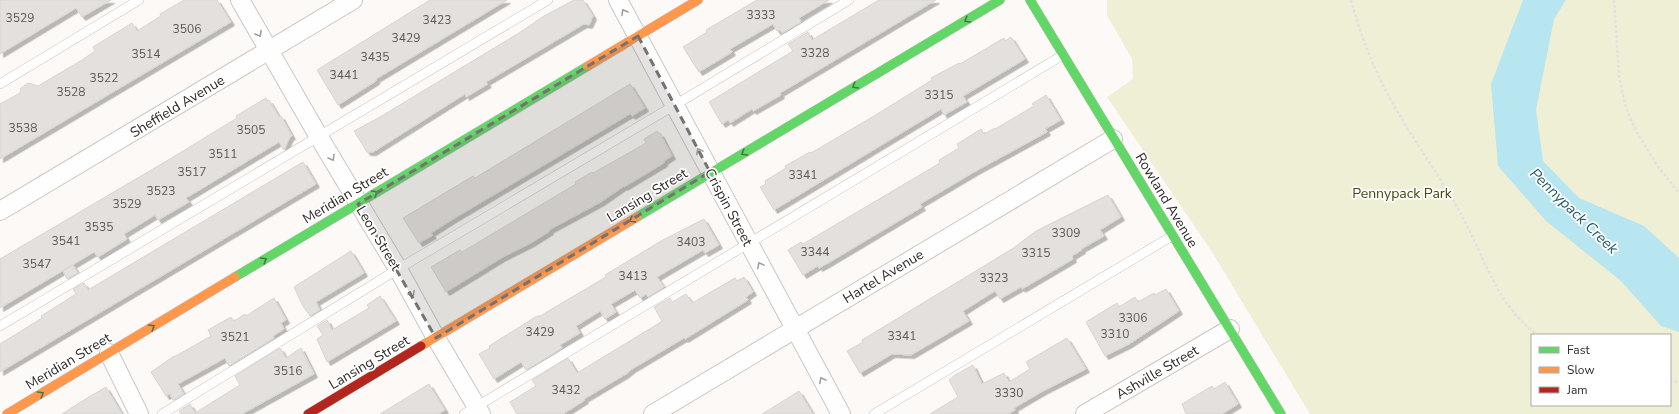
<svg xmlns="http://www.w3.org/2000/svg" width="1679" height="414" font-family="'Nunito Sans',sans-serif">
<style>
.green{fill:#efefd6;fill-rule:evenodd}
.water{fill:#b7e5f0}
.building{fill:#e4e0de;stroke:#d8d4d2;filter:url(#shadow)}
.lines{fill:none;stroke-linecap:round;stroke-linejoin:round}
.lane-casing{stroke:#cac8c5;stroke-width:10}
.street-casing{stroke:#cac8c5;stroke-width:20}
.fast-casing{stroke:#cac8c5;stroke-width:10}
.slow-casing{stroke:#cac8c5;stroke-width:10}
.jam-casing{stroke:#cac8c5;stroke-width:10}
.path{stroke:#e2e1e0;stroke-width:2.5;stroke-dasharray:3 2;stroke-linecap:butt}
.lane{stroke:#fffefe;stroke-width:9}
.street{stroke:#fffefe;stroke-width:18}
.fast{stroke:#63d668;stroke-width:9}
.slow{stroke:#ff974d;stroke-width:9}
.jam{stroke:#b3261e;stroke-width:9}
.oneway{stroke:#a09f9e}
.oneway2{stroke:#457745}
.marked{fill:#757270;fill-opacity:0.2;stroke:#757270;stroke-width:3;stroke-dasharray:8 5;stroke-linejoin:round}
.labels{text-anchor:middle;stroke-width:3.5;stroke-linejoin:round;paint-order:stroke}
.number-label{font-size:12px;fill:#5c5856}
.street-label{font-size:14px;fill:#2d2a28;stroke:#fff}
.park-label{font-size:14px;fill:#484909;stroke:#fff}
.water-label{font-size:15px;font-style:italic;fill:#245b67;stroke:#fff}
</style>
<defs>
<filter id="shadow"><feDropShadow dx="3.5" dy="3.5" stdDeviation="0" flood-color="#0004"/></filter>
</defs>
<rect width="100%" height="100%" fill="#fcf9f6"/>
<path class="green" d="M1107,0h572v414h-369l-98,-162 -105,-155 26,-18 -1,-20 -25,-44zM1532,335h138v70h-138z"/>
<path class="water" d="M1523,0h43l-12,19 -18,91 7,51 36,37 65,28 35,32v74l-18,-6 -40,-45 -75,-60 -48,-55 -7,-82z"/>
<g class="building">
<path d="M0,0h111l-29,17 -6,-9 -76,46z"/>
<path d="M184,0h33l14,22 -231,137v-55l20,-11 1,-5 7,-5 10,3 44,-26 13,-9 -2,-4 39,-24 5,8 24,-15 -1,-2z"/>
<path d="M430,0h77l-131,79v2l-38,24 -21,-35z"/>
<path d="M574,0h9l10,16 -4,9 -5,-1 -98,58 2,2 -22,13 -1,-3 -92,58h-6l-13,-21 26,-14 139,-84 25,-17z"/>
<path d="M757,0h72l-30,18 2,4 -19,11 -2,-3 -3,1 -4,-7 -43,25 2,3 -33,20 -16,-25 24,-15 -1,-2z"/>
<path d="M879,0h57l-156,93 1,2 -28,16 -1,-2 -22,14 -2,-3 -6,4 -13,-22 84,-51 -5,-7 20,-12 4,8z"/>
<path d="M1011,37l14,22 -62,37 4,6 -23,13 -3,-6 -167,101 -14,-23 6,-3 -1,-3 21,-13 -1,-2 25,-14 1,1 63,-37 58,-36 -1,-2 28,-15 1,1 44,-26 1,3z"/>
<path d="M630,84l15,24 -13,8 -2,-2 -177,105 -22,14 2,2 -14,8 -16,-25 70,-42 2,2z"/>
<path d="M1046,95l15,25 -16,9 2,3 -73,40 -54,32 2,3 -94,56 -9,5 -1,-2 -15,9 -15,-25 13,-8 2,2 137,-81 -1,-3 20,-12 -2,-4 24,-15 3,5 11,-6v1l39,-23 -2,-2z"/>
<path d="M266,98l1,3 2,-1 10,17 2,-1 11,20 -2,1 -6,13 -5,-8 -93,56 3,4 -31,18 -3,-5 -31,19 3,5 -24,15 -5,3 -4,-5 -94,56v-49l175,-103 62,-38 -1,-2z"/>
<path d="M657,131l2,3 1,-1 12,23 -8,5v2l-40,24v-1l-23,16 -52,28 1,1 -19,12 -28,14 -57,35 -15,-25 29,-17 2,2 114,-68 -1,-2 17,-10 1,1 41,-23 12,-7 -2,-4z"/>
<path d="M303,162l13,22 -316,188v-28l42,-26 -1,-2 35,-22 -3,-5 11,-6 4,7z"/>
<path d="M1108,195l13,22 -21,13 4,6 -23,13 1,1 -10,6 1,3 -51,30 -1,-2 -21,12 -5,-8 -32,20 6,10 -58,34 -19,-1 -32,19 -13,-22 16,-9 -1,-2 150,-91 24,-18z"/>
<path d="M704,219l15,26 -14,8 -2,-3 -46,27 7,10 -16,10 -2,-3 -6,4 -5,-8 -24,14 5,8 -11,7 -5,-8 -24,15 4,7 -20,12 2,3 -36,22 -5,-8 -27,17 -15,-25 11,-6 -1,-2 48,-30h3l27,-16 39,-23 -1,-2 56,-34z"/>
<path d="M351,251l13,22 -48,29 4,8 -10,6 -7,-10 -9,-19z"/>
<path d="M73,265l5,8 -11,6 -4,-8z"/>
<path d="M744,277l9,15 -7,5 2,3 -63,39 -1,-1 -52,31 -6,5 -42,25 1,1 -22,14h-46l-7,-12 26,-16 -4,-6 36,-22 9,15 84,-51 1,-1 -8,-14 16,-9 2,4 14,-8 6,9 43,-25 2,3z"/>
<path d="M1166,289l13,22 -50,33 -24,12 -19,-34 31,-19 2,4 16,-10 3,5 16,-9 1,2z"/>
<path d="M380,296l16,25 -69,41 -10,-23 6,-4 -6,-9 10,-6 5,10 37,-22 -2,-3z"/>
<path d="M274,298l12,22 -5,3 3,6 -11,7 1,2 -45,28 -4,-8 -47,26 6,10 -11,6 -3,-6 -4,2 -15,-24 23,-16v1l37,-21 -3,-6 23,-13 3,4 11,-7 1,2z"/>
<path d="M1067,338l19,31 -43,22 -29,17 1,2 -7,4h-78l28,-17 -9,-17 6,-5 18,-10 9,19 22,-11 5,9 21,-13 -4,-7z"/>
<path d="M280,348l6,10 15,-10 13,26 -72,40h-61l-2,-3 11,-7 5,9 45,-28 -5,-9z"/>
<path d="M1225,382l13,22 -16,10h-36l-4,-10 30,-18 2,3z"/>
<path d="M429,384l16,26 -7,4h-58z"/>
<path d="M106,387l16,27h-60l22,-14z"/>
<path d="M799,391l14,23h-51l26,-16z"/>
</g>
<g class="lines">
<g class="lane-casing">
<g id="lane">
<path d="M0,84l139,-84"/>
<path d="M0,326l548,-326"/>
<path d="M162,414l236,-145 277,-164 174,-105"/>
<path d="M464,414l599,-359"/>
<path d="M874,414l298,-178"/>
</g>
</g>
<g class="street-casing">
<g id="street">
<path d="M240,0l79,137 79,132 38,69 45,76"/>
<path d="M618,0l223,414"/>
<path d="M0,211l353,-211"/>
<path d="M109,353l30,61"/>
<path d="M653,414l460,-275"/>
<path d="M1085,414l145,-85"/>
</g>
</g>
<g class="fast-casing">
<g id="fast">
<path d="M1030,0l251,414"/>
<path d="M637,217l363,-217"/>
<path d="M235,277l353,-211"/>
</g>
</g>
<g class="slow-casing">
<g id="slow">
<path d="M588,66l110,-66"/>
<path d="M421,346l216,-129"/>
<path d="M7,414l228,-137"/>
</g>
</g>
<g class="jam-casing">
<path id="jam" d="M308,414l113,-68"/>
</g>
<g class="path">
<path d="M1351,0c10,39 27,79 48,114 21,37 47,70 66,108 21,40 34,86 73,113"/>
<path d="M1614,0l5,75 6,30 11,26 21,34 22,28"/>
<path d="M1670,379l9,4"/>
</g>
<use href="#lane" class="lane"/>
<use href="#street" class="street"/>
<use href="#fast" class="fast"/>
<use href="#slow" class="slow"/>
<use href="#jam" class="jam"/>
</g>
<defs><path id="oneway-chevron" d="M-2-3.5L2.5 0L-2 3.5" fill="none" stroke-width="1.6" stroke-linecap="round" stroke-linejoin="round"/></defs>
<g class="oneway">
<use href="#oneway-chevron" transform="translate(624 12) rotate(-120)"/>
<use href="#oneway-chevron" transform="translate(259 34) rotate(60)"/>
<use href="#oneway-chevron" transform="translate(699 151) rotate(-118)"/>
<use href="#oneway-chevron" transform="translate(332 158) rotate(59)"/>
<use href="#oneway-chevron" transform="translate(760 265) rotate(-118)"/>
<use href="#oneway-chevron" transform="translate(412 294) rotate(61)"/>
<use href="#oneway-chevron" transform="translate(822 380) rotate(-118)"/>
</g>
<g class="oneway2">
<use href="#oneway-chevron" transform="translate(967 20) rotate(149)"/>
<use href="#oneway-chevron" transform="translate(855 86) rotate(149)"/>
<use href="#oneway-chevron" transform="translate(744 153) rotate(149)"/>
<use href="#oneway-chevron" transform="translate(375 193) rotate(-31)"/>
<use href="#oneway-chevron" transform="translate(632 220) rotate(149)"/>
<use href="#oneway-chevron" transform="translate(264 260) rotate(-31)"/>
<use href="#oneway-chevron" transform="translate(152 327) rotate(-31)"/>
<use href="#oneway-chevron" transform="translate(41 394) rotate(-31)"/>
</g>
<path class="marked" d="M638,36l72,136 -274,166 -78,-134z"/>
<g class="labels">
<g class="number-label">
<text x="761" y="19">3333</text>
<text x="20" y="22">3529</text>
<text x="437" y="24">3423</text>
<text x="187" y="33">3506</text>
<text x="406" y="42">3429</text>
<text x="815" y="57">3328</text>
<text x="146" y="58">3514</text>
<text x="375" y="61">3435</text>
<text x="344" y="79">3441</text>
<text x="104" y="82">3522</text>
<text x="71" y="96">3528</text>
<text x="939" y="99">3315</text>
<text x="23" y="132">3538</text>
<text x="251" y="134">3505</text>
<text x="223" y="158">3511</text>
<text x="192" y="176">3517</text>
<text x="803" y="179">3341</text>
<text x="161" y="195">3523</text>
<text x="127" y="208">3529</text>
<text x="99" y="231">3535</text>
<text x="1066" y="237">3309</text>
<text x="66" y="245">3541</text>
<text x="691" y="246">3403</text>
<text x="815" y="256">3344</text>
<text x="1036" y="257">3315</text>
<text x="37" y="268">3547</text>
<text x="633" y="280">3413</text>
<text x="994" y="282">3323</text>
<text x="1133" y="322">3306</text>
<text x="540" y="336">3429</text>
<text x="1115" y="338">3310</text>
<text x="902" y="340">3341</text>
<text x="235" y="341">3521</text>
<text x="288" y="375">3516</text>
<text x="566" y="394">3432</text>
<text x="1009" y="397">3330</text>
</g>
<g class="street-label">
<text transform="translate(177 106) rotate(-31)" y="5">Sheffield Avenue</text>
<text transform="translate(345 195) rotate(-31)" y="5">Meridian Street</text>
<text transform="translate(647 195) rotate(-31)" y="5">Lansing Street</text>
<text transform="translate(1167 200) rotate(59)" y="5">Rowland Avenue</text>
<text transform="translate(729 207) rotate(62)" y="5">Crispin Street</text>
<text transform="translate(379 238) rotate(59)" y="5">Leon Street</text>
<text transform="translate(883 276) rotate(-31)" y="5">Hartel Avenue</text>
<text transform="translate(68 361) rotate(-31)" y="5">Meridian Street</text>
<text transform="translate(369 362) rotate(-31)" y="5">Lansing Street</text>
<text transform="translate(1157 372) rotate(-30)" y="5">Ashville Street</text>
</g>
<g class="park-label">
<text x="1402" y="198">Pennypack Park</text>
</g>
<g class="water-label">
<text transform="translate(1574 211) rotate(44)" y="5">Pennypack Creek</text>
</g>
</g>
<rect x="1531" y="334" width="140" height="72" fill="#ffffff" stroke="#abaaa9"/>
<rect x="1539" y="347" width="20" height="6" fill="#63d668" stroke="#abaaa9"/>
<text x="1567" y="354" font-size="12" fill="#2d2a28">Fast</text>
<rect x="1539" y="367" width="20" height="6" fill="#ff974d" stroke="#abaaa9"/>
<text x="1567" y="374" font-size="12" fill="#2d2a28">Slow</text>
<rect x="1539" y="387" width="20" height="6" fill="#b3261e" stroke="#abaaa9"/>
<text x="1567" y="394" font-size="12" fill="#2d2a28">Jam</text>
</svg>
